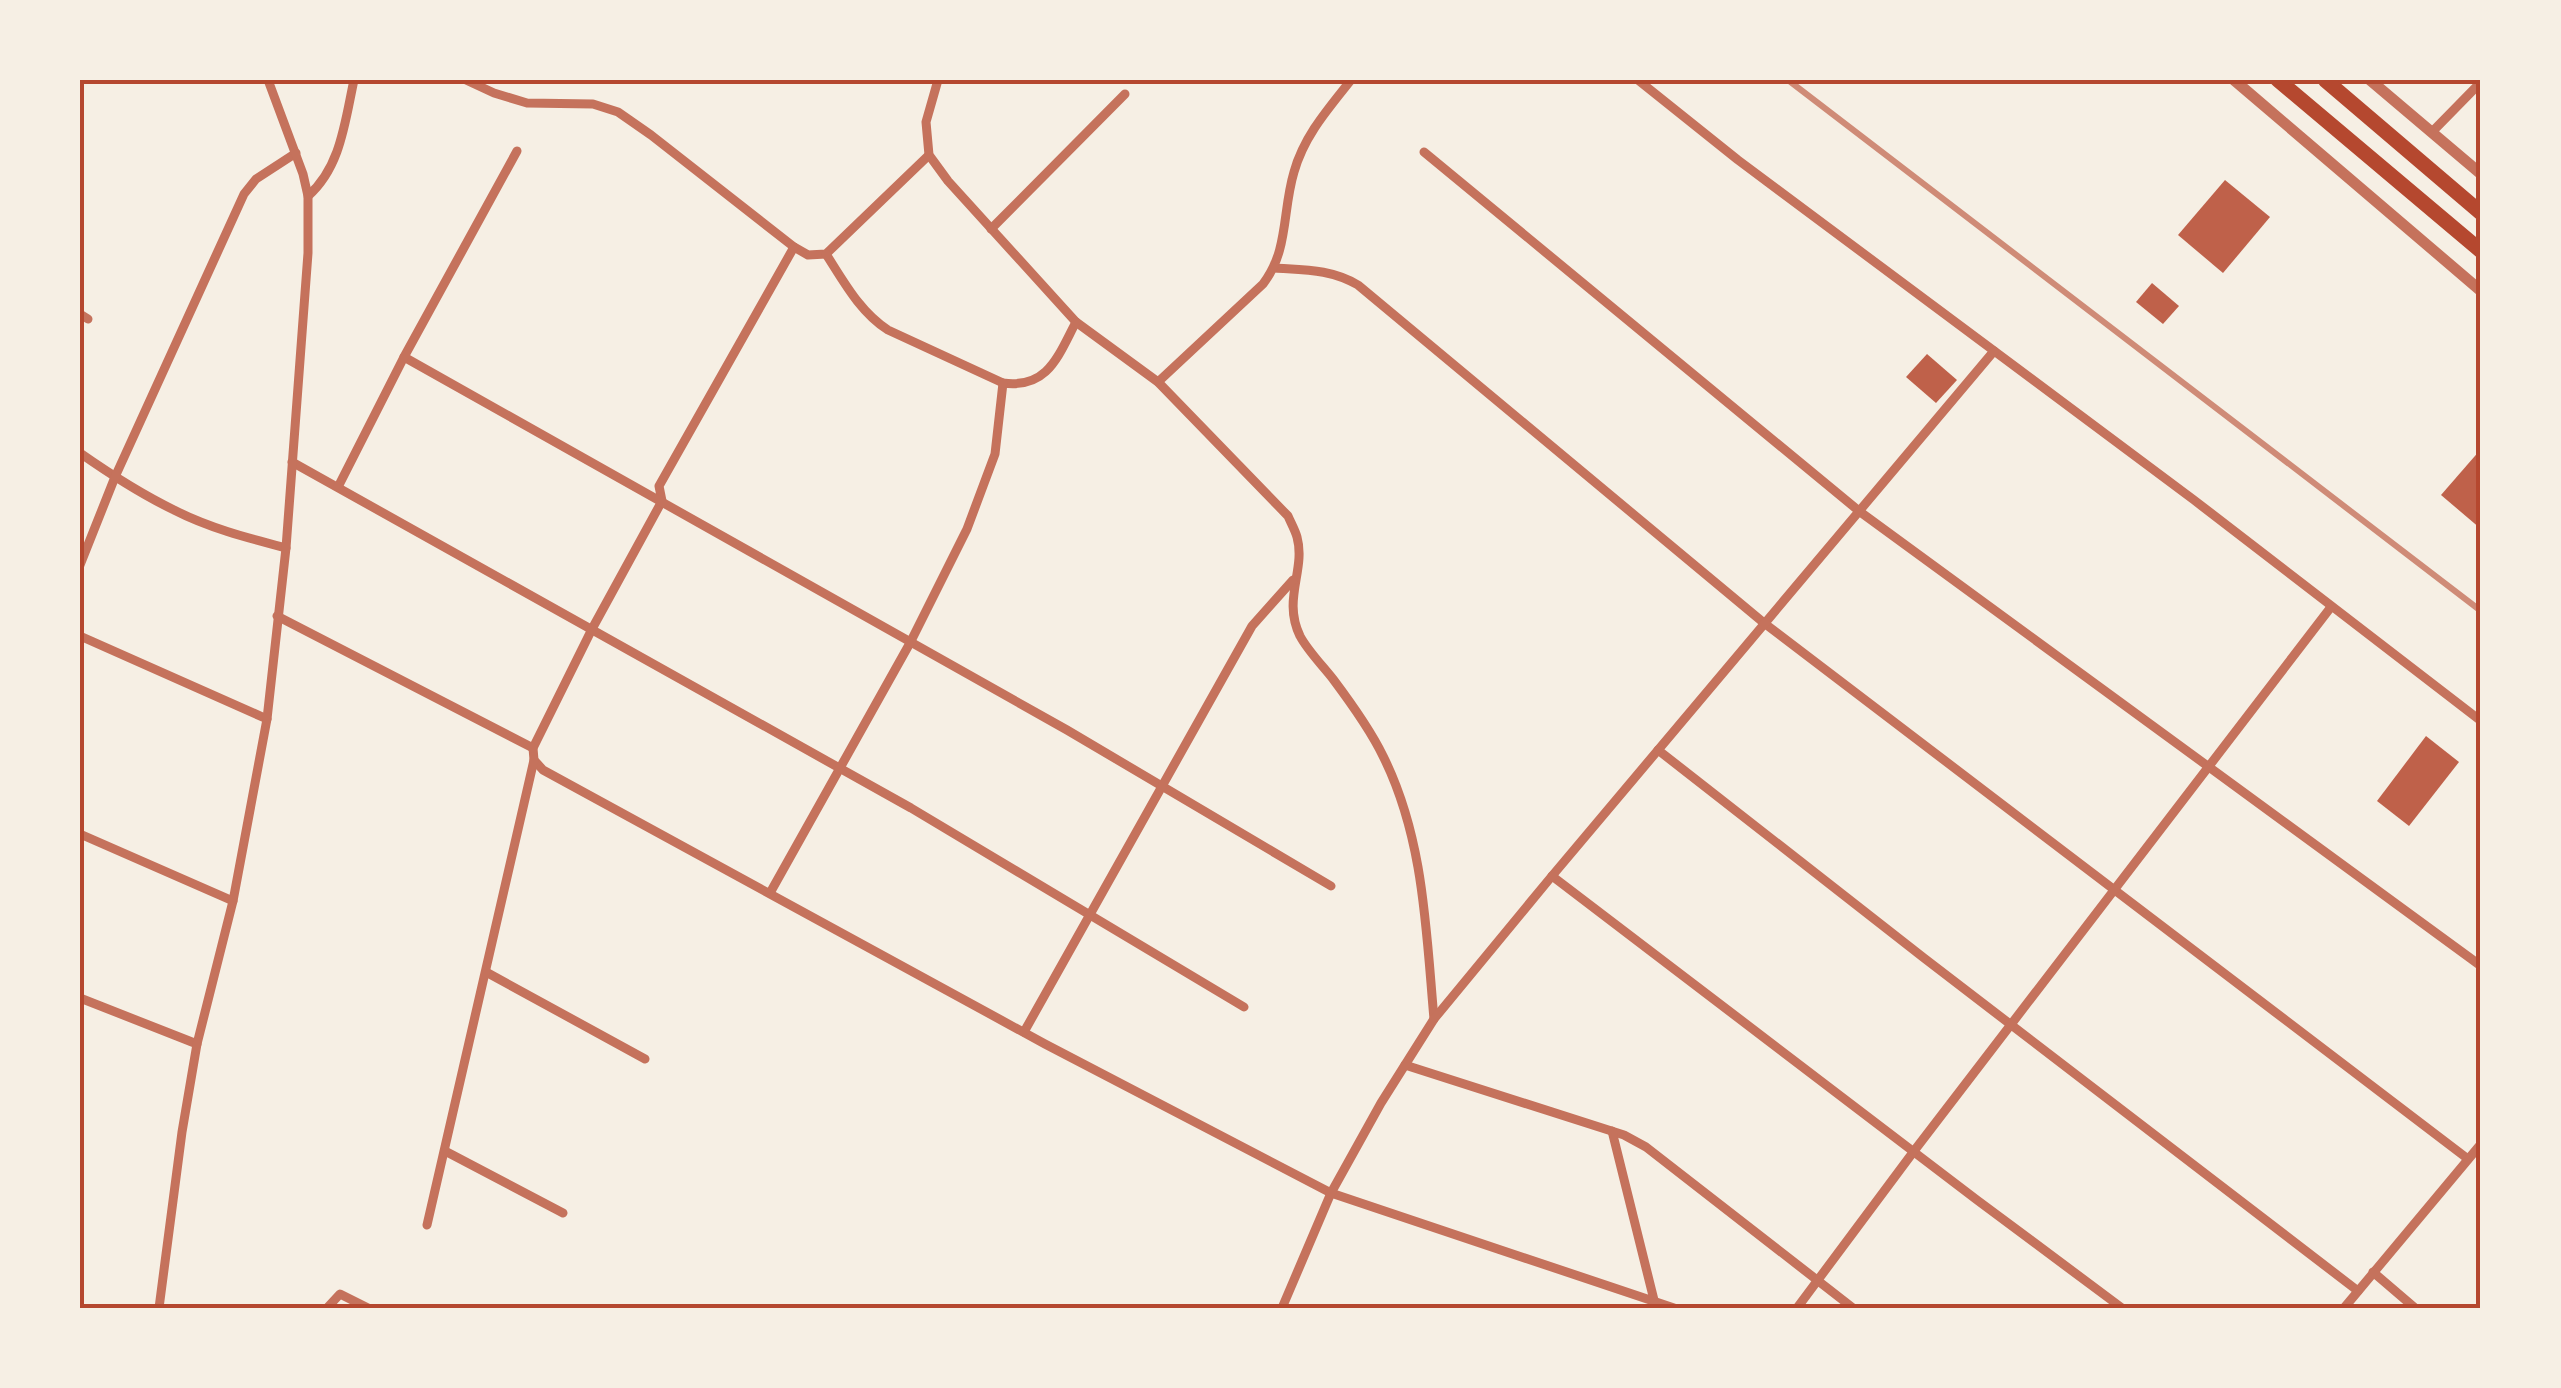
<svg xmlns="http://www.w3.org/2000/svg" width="2561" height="1388" font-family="'Public Sans',sans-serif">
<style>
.building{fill:#bf614a}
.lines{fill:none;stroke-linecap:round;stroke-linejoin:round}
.minor{stroke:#c5725c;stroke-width:9}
.tertiary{stroke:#c5725c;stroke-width:11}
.trunk{stroke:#b5482f;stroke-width:15}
.rail{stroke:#cf8b77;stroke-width:6}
.neatline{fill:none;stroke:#b5482f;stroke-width:4}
</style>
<rect width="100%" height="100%" fill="#f6efe4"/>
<g class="building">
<path d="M2225,180l45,37 -47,56 -45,-38z"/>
<path d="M2152,283l27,23 -16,18 -27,-22z"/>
<path d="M1927,354l30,26 -21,23 -30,-26z"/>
<path d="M2481,449v80l-40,-34z"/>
<path d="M2426,736l33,26 -50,64 -32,-25z"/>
</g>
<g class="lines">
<g class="minor">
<path d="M466,80l28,13 33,10 66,1 25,8 33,23 143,112 14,8 18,-1 103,-99"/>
<path d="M938,80l-12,42 3,33 19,26 128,141 82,60 130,134c3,7 7,14 9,21 9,33 -15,62 3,99 8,15 22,29 33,43 18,24 37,50 50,77 41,82 43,174 51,263"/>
<path d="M1638,80l100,80 456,340 287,221"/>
<path d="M2432,132l49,-50"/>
<path d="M1424,152l435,359 622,455"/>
<path d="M308,196c33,-29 37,-75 46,-116"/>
<path d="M991,229l134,-135"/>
<path d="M794,247l-135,239 3,15 -70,128 -59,119 1,12 9,10 502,274 286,149 343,115"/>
<path d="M826,254c18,28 34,58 62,76l115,53c45,6 55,-27 73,-61"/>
<path d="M1275,268c30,2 56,1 83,17l406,338 704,536"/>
<path d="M80,314l8,5"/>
<path d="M404,357l663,373 264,156"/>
<path d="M1158,382l105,-98c26,-34 19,-72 31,-112 10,-36 34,-63 57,-92"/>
<path d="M80,453c30,21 61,41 94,57 35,18 74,28 112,38"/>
<path d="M292,462l619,346 333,199"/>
<path d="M338,487l66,-130 113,-206"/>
<path d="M80,565l35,-88 129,-283 12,-15 40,-26"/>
<path d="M277,616l256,132"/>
<path d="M80,636l187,83"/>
<path d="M1658,750l266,208 434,333"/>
<path d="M80,834l153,67"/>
<path d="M1552,876l425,324 145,108"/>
<path d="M770,893l140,-250 57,-114 28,-75 8,-71"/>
<path d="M486,972l159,87"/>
<path d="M80,998l117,46"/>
<path d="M1024,1032l228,-406 41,-46"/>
<path d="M1405,1065l219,70 22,12 207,161"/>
<path d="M1612,1131l42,169"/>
<path d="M445,1151l118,62"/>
<path d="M427,1225l107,-465"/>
<path d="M2373,1272l42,36"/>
<path d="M159,1308l23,-176 15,-88 36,-143 34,-182 19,-171 22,-295v-57l-5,-22 -35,-94"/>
<path d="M327,1308l13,-14 28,14"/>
<path d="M1282,1308l49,-115 50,-90 53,-84 118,-143 442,-525"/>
<path d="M1797,1308l117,-157 417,-544"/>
<path d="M2344,1308l137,-164"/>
</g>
<g class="tertiary">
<path d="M2234,80l247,211"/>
<path d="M2370,80l111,94"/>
</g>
<g class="trunk">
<path d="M2278,80l203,171"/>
<path d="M2325,80l156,133"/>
</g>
<path class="rail" d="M1788,80l693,531"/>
</g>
<rect width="2561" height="1388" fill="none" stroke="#f6efe4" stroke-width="165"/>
<rect x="82" y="82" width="2396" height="1224" class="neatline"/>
</svg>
